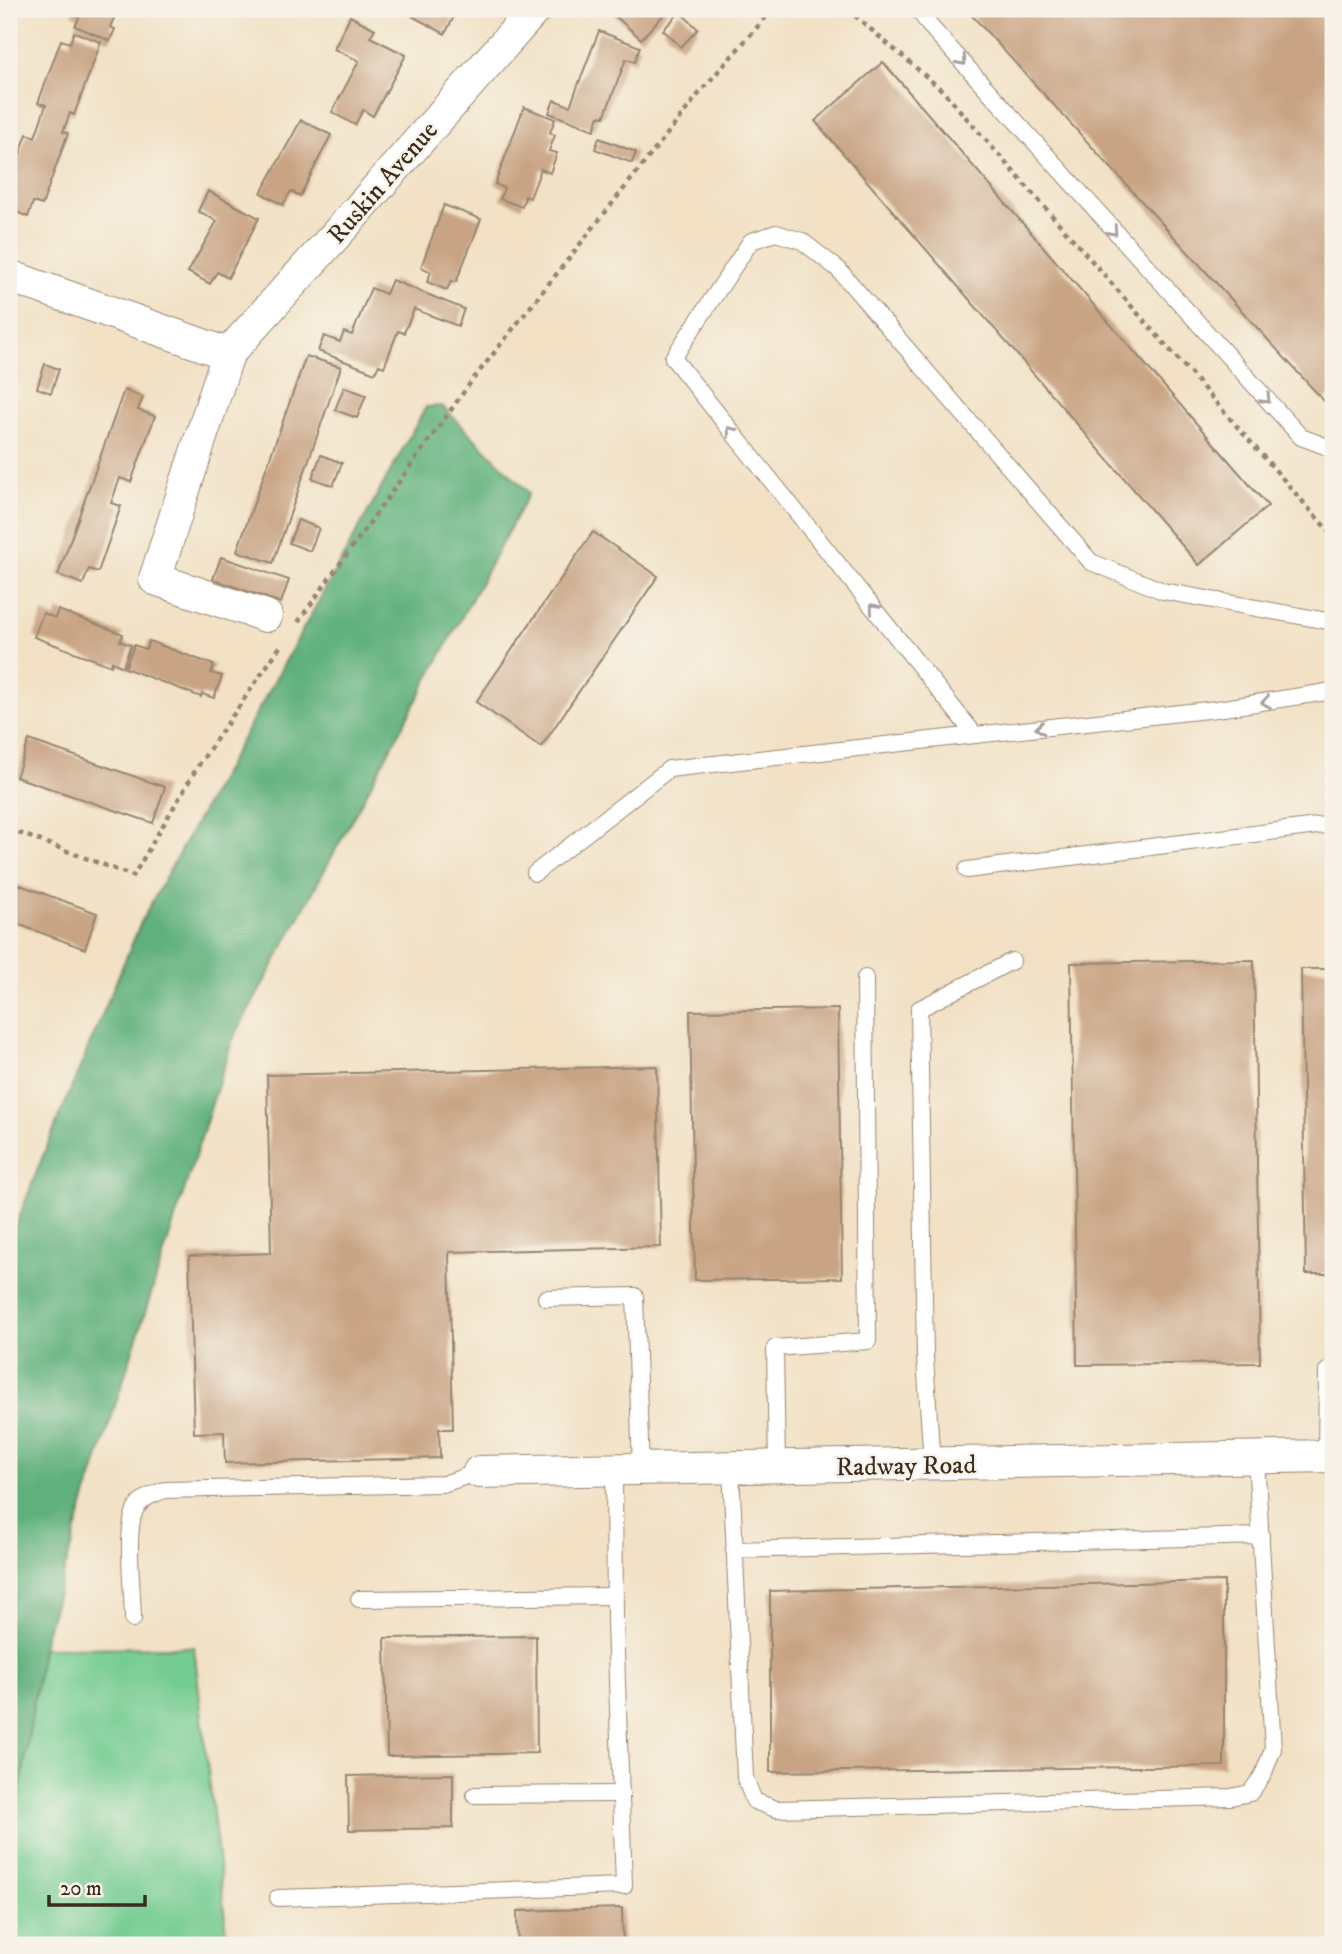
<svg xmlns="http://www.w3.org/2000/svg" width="1342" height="1954" font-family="'IM FELL DW Pica',serif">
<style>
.green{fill:#74cc92;stroke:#587b58;stroke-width:2}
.forest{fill:#5fb07c;stroke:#4d6d4d;stroke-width:2}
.building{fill:#c9a484}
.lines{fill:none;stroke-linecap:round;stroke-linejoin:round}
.lane-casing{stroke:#968672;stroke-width:18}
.street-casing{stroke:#968672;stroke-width:34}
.path{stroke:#968672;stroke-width:4.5;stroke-dasharray:5 5;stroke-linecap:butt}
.lane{stroke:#fff;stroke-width:16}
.street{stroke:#fff;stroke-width:32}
.oneway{stroke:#a79f9a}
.labels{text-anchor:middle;stroke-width:5;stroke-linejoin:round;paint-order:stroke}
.street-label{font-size:26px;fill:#3b2a1e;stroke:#f7f3e8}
</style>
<rect width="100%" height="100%" fill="#f7f3e8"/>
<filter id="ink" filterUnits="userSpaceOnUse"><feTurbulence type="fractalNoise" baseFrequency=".0143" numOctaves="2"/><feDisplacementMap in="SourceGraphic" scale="14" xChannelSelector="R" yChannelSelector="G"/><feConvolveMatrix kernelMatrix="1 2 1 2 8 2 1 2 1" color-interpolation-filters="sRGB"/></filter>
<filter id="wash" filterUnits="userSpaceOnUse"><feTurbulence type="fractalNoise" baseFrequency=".00686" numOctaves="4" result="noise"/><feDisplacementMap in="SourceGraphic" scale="28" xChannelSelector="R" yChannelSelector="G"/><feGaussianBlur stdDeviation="1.57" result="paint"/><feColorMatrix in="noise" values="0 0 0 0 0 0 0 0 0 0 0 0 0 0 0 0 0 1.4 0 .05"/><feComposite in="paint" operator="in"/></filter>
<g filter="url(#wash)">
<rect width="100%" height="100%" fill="#f2e1c5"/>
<path class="green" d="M194,1647l34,298h-219v-83l33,-214z"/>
<path class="forest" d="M442,406l87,87 -297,548 -147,459 -43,148 -33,214v-618l33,-86 100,-238 284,-513z"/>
<g id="blocks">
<g class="building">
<path d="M74,9h44l-8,18 5,2 -5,12 -35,-15 4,-8 -7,-4z"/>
<path d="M416,9h42l-13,25 -33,-18z"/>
<path d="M618,9h51l-28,30 -28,-25z"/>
<path d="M966,9h367v384l-9,8z"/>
<path d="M680,12l18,17 -17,18 -18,-17z"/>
<path d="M350,16l25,13 -5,8 36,18 -33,61 -10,-6 -8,15 -23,-13 27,-51 -25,-12z"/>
<path d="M599,31l41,16 -5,15 -9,-3 -22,58 -5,-1 -5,14 -45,-17 5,-13 16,6z"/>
<path d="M74,32l27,10 -27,73 -4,-2 -7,19 5,1 -26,72 -9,-3 -5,15 -19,-8 4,-12 -4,-2v-10l18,-51 8,3 11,-32 -8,-2 23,-63 9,3z"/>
<path d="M883,62l385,444 -69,59 -384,-444z"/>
<path d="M524,107l31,12 -5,14 5,2 -6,16 8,2 -7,20 -9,-4 -11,29 -5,-2 -3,11 -22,-8 4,-11 -9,-4z"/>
<path d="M301,120l30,15 -31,61 -9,-5 -8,14 -22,-12z"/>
<path d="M599,138l37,14 -4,11 -37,-14z"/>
<path d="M208,191l51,27 -31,60 -11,-6 -7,12 -22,-12 29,-51 -19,-10z"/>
<path d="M444,205l37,14 -25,63 -5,-1 -4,9 -20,-8 4,-10 -10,-5z"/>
<path d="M392,280l72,29 -6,17 -44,-17 -10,24 -6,-2 -14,36 -5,-2 -4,8 -57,-22 6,-15 16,6 4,-10 8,3 19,-47 15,6z"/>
<path d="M306,356l35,11 -68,196 -36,-12z"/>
<path d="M45,364l14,5 -8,24 -14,-5z"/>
<path d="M344,387l22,8 -9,23 -22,-8z"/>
<path d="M124,390l19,7 -5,13 17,6 -24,66 -11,-4 -9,25 10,3 -23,66 -9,-3 -6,15 -25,-9z"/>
<path d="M321,455l21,8 -9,23 -21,-8z"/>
<path d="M298,520l21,8 -9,23 -21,-8z"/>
<path d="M593,532l65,44 -117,171 -65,-45z"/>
<path d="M221,557l68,23 -8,23 -68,-24z"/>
<path d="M58,610l65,24 -3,7 11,4 -8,22 -11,-5 -1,4 -77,-29 9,-24 12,5z"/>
<path d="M149,641l65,24 -3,8 11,3 -8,22 -12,-4 -1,3 -76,-29 9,-23 12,4z"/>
<path d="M29,740l136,47 -12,36 -137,-46z"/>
<path d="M9,881l88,32 -12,36 -76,-28z"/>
<path d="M1254,960l6,403 -183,2 -6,-402z"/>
<path d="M1301,969h32v305h-27z"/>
<path d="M838,1009l4,269 -147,2 -5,-269z"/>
<path d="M657,1066l4,181 -212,5 4,177h-14l1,29 -215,5 -1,-31 -30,1 -5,-177 82,-3 -4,-178z"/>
<path d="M1224,1581v185l-454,6v-181z"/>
<path d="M536,1636l1,117 -150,3 -2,-118z"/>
<path d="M453,1774v54l-104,2 -1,-54z"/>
<path d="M622,1908l1,37h-105l-1,-34z"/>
</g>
</g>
</g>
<g filter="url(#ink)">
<use href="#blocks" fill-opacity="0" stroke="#968672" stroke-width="2"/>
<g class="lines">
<g class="lane-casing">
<g id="lane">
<path d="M918,9l11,16 372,412 32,12"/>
<path d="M1333,622l-170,-31 -72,-29 -253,-293 -36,-28 -26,-8 -25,8 -78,117 302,377 242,-26 116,-18"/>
<path d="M967,870l366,-46"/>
<path d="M535,873l134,-104 306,-34"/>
<path d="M546,1298l89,-2 6,174"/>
<path d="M1326,1456l1,-85h6"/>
<path d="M932,1464l-7,-106 -6,-349 93,-48"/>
<path d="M777,1467l-2,-119 93,-7 -3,-363"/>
<path d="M731,1468l14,310 9,23 22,8 455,-12 19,-4 13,-18 10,-26 -17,-291"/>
<path d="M734,1550l527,-14"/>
<path d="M359,1599l256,-3"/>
<path d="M133,1619c0,-24 -9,-95 4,-112 7,-10 17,-13 28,-17l278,-6 36,-12"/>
<path d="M475,1795l146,-1"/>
<path d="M278,1898l346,-12 -9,-264 -1,-152"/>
</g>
</g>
<g class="street-casing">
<g id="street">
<path d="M9,276l219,78 114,-126 193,-219"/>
<path d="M228,354l-73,225 111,37"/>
<path d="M479,1472l854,-16"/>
</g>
</g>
<g class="path">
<path d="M847,9l95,81 391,446"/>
<path d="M298,622l173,-240 231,-292 71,-81"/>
<path d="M9,829l124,47 65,-110 84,-122"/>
</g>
<use href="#lane" class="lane"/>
<use href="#street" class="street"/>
</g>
<defs><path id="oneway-chevron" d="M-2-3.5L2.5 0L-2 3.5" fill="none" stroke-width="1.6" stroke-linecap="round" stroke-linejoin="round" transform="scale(1.75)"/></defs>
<g class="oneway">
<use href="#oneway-chevron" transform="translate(962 61) rotate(48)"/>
<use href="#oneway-chevron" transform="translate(1113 231) rotate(48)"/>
<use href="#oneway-chevron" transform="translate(1266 399) rotate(47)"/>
<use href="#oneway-chevron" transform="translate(731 431) rotate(-129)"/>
<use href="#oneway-chevron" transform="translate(874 608) rotate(-129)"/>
<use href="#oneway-chevron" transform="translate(1266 702) rotate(171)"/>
<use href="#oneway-chevron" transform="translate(1040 728) rotate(174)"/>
</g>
</g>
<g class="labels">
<g class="street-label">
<text transform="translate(382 182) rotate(-49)" y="9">Ruskin Avenue</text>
<text transform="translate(906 1465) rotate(-1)" y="9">Radway Road</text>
</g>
</g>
<rect width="1342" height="1954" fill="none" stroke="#f7f3e8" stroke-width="35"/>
<path d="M49 1895v10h96v-10" fill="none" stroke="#3b2a1e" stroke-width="3.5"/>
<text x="60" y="1895" font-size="21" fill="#3b2a1e" stroke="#f7f3e8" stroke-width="5" paint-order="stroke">20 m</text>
</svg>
